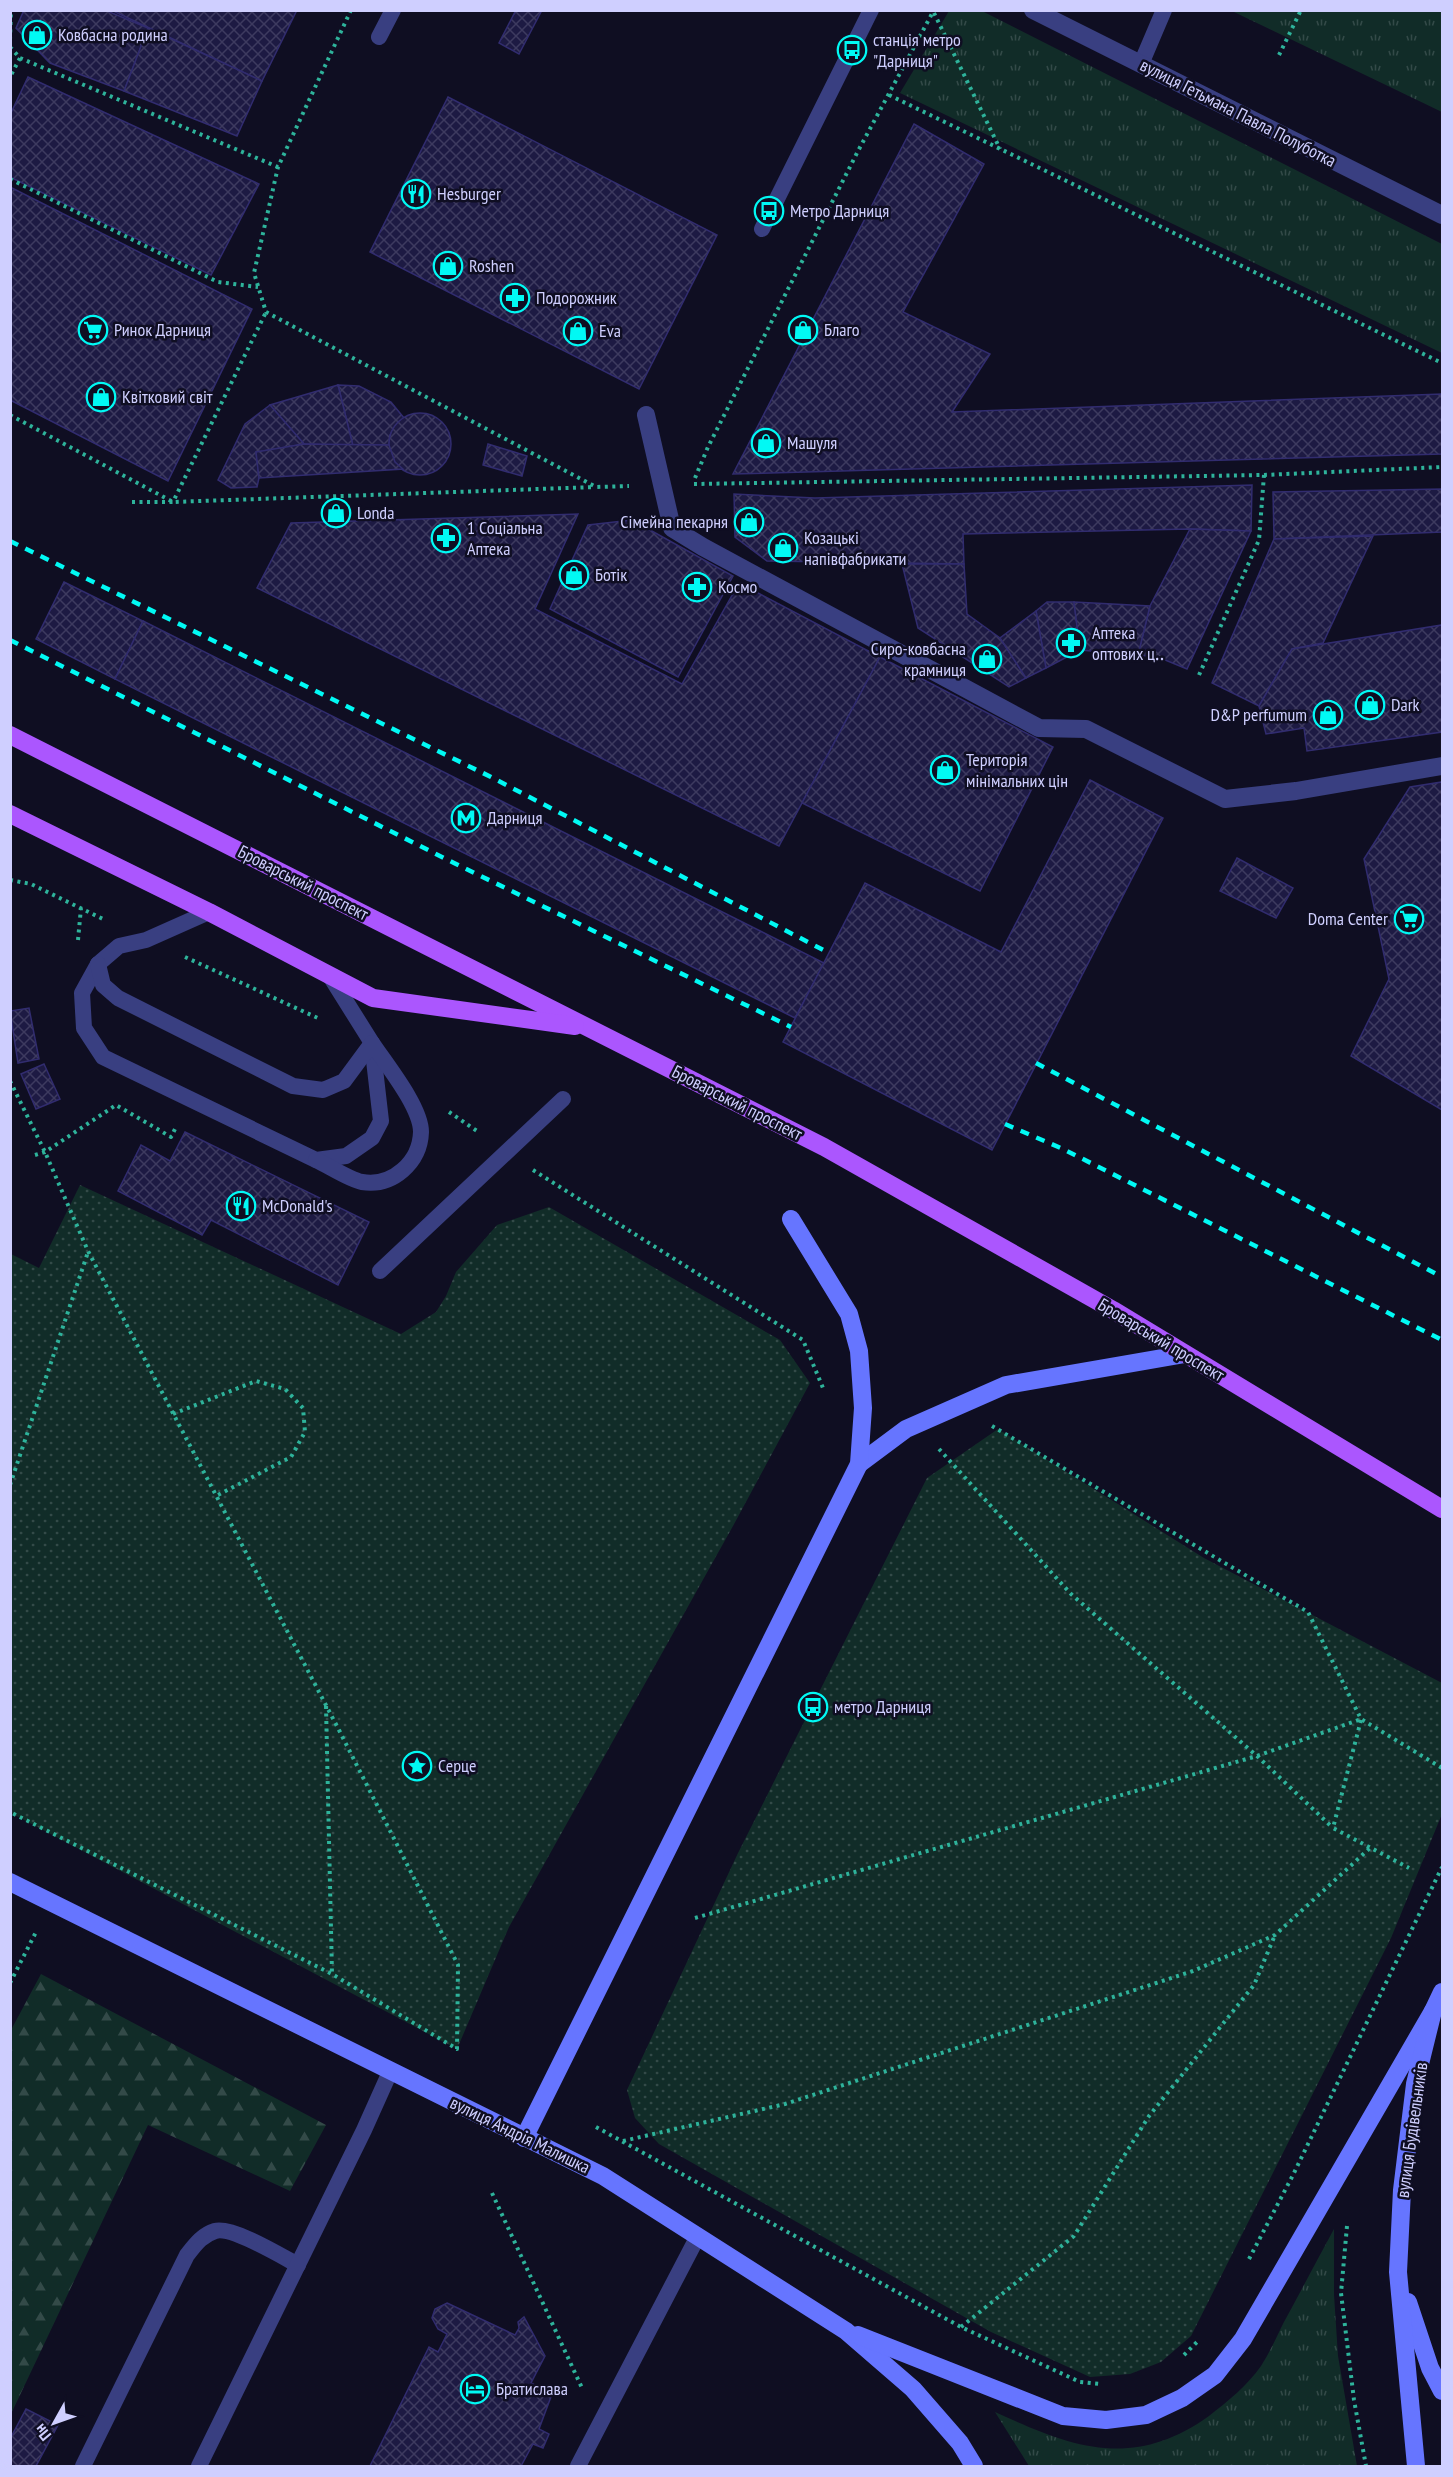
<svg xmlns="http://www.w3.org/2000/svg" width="1453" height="2477" font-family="'PT Sans Narrow',sans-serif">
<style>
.grass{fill:url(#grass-tufts)}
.forest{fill:url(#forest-firs)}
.park{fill:url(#park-dots)}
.building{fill:url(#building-cross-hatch);stroke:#312c6f;stroke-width:1.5}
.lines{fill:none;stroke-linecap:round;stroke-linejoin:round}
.path{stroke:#2eb39b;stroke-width:4;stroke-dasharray:3 4.5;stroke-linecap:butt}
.lane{stroke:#393f81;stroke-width:16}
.street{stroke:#393f81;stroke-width:18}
.secondary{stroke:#6675ff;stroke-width:18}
.primary{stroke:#ab56fe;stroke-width:18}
.rail{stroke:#01f9f4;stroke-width:4.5;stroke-dasharray:9 8;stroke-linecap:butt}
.labels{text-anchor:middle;stroke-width:5;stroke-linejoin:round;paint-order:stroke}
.poi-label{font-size:18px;fill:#cfcfff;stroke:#0f0e22;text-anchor:start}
.street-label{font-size:18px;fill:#cfcfff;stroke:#0f0e22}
</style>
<defs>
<pattern id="grass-tufts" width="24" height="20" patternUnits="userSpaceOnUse" patternTransform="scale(1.5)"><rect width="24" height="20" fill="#112c28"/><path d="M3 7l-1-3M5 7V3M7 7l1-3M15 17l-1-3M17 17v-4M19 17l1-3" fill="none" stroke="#334a48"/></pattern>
<pattern id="forest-firs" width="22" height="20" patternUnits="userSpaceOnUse" patternTransform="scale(1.5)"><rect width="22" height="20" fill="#112c28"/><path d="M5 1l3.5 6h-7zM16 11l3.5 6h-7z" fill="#334a48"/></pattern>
<pattern id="park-dots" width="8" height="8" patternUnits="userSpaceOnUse" patternTransform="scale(1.5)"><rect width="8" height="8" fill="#112c28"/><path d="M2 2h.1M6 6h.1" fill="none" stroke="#334a48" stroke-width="1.8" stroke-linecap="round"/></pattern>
<pattern id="building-cross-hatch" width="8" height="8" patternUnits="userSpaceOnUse" patternTransform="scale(1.5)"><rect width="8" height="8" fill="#1d1a43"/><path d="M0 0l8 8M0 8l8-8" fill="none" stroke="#3d3a5f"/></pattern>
</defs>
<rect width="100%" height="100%" fill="#0f0e22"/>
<g class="grass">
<path d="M949,11h33l460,233v109l-542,-260z"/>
<path d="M1232,11h210v101z"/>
<path d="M1334,2229v66l4,61 19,110h-328l-34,-54c77,35 137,59 214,4 18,-14 39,-31 52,-50 9,-14 16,-30 23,-44 17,-31 33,-62 50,-93z"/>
</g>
<path class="forest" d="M41,1974l285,151 -36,66 -142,-66 -137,289v-384z"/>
<g class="park">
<path d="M80,1185l321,149 35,-22 10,-16 10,-24 41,-47 52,-18 231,133 30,43 -77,143 -224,401 -52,122 -446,-236v-559l28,14z"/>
<path d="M998,1429l206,129 238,125v131l-51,124 -200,398 -30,26 -31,12 -40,3 -99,-45 -332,-188 -24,-26 -8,-28 111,-237 189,-375z"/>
</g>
<g class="building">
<path d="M24,10h81l43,18 -24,63 -74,-28 -34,-35z"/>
<path d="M111,10h186l-35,71z"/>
<path d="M516,10h26l-23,44 -20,-11z"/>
<path d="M148,28l114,53 -25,55 -113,-45z"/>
<path d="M28,77l231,107 -48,91 -201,-98v-62z"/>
<path d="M448,97l269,138 -78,154 -269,-137z"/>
<path d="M914,124l70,40 -81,148 87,42 -38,58 490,-18v60l-709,20z"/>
<path d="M10,187l242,122 -84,172 -158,-81z"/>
<path d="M338,385l21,1 32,16 13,16 -8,7 -6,10 -1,10 -36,1z"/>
<path d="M338,385l15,61 -49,-2 -34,-39z"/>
<path d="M270,405l34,39 -48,8 3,26 -2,9 -26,1 -13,-8 27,-56z"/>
<circle cx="420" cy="444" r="31"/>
<path d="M304,444l85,1 6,17 8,7 -144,9 -3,-26z"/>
<path d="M488,444l39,12 -5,20 -39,-11z"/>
<path d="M1252,485l-1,46 -61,-2 -227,5 1,30 -197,-3 -32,-24 -1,-43 81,4z"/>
<path d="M1442,489v43l-168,7 -1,-47z"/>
<path d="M578,514l-43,95 147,75 57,-101 141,74 -101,189 -522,-258 34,-65z"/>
<path d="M632,520l101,56 -55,101 -128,-68 38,-84z"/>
<path d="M1190,529l61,2 -64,138 -29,-12 -20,-2 12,-49z"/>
<path d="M1373,536l-50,107 -31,6 -33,57 -47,-23 62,-144z"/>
<path d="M902,564h62l3,50 33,24 26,40 -17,9 -91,-59z"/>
<path d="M64,582l79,39 -28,58 -79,-40z"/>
<path d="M1047,602h27l6,48 -34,18 -10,-57z"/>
<path d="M1074,602l76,4 -12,49 -58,-5z"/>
<path d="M1036,611l10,57 -20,10 -26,-40z"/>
<path d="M143,621l681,342 -29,55 -680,-339z"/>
<path d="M1442,625v107l-135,19 -3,-23 -38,6 -7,-28 33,-57z"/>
<path d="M880,657l173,90 -73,144 -178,-88z"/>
<path d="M1090,780l73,38 -171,332 -209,-108 82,-159 136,69z"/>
<path d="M1442,782v328l-91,-54 38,-77 -25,-120 46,-72z"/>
<path d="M1237,858l56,30 -17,30 -56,-27z"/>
<path d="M29,1008l10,51 -21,4 -8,-52z"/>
<path d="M44,1064l16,35 -24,10 -15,-35z"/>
<path d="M185,1132l184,90 -31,63 -127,-65 -9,15 -84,-44 23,-46 29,16z"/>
<path d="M447,2303l68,32 4,-7 -1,-6 6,-5 21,39 -14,27 21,11 -13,35 10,5 -6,14 -10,-4 -12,22h-151l59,-119 9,5 9,-18 -9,-5 -6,-11 3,-9z"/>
<path d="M26,2409l32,16 -22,41h-26v-27z"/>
</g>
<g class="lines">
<g class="path">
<path d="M351,10l-73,157 -24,106 12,39 330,175 33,-1"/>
<path d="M934,13l66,136"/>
<path d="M10,40l1,-30"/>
<path d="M10,47l10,11 -10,19"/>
<path d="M1279,55l22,-45"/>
<path d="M20,58l258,109"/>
<path d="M889,95l553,268"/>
<path d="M10,179l208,103 40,5"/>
<path d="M10,415l163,87 422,-15"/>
<path d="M695,478l13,-31 150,-296 76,-141"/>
<path d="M694,484l570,-9 178,-8"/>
<path d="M132,502h41l93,-190"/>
<path d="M1199,675l60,-135 5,-65"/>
<path d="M10,880l21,4 74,36"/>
<path d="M78,940l3,-32"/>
<path d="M185,957l135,62"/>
<path d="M10,1081l35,71 43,99 252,481 118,233 -1,84 -125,-75 -322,-162"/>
<path d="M449,1112l31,21"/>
<path d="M35,1155l10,-3 71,-47 55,32 5,-10"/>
<path d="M533,1170l270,170 20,48"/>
<path d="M173,1414l83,-33 29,8 18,19 2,24 -14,25 -75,39"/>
<path d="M992,1426l316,186 53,107 81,49"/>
<path d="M939,1449l132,145 186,162 76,72"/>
<path d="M10,1485l78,-233"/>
<path d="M326,1706l6,268"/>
<path d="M1361,1720l-28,108 76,40"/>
<path d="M695,1918l562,-162 104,-37"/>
<path d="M10,1983l27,-53"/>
<path d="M596,2127l365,200 119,55 21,2"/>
<path d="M623,2141l162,-37 408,-133 82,-36 95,-87"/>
<path d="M492,2193l90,195"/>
<path d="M1347,2226l-6,67 13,107 12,66"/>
<path d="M1249,2259l44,-84 149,-308"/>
<path d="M961,2327l113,-91 75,-120 105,-131 21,-50"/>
<path d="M1184,2355l14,-14"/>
</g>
<g class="lane">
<path d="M379,37l14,-27"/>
<path d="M1141,64l23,-54"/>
<path d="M762,229l109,-219"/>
<path d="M209,912l-63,28 -27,6 -21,18 -16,29 2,35 19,29 213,103 30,-4 26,-18 9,-17 -9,-78 -42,-67"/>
<path d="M98,964l5,21 15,13 175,88 30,4 21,-9 28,-38c14,21 49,64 49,89 -1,30 -28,55 -59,50 -12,-2 -33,-16 -46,-22"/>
<path d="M380,1271l183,-172"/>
<path d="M83,2466l104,-211c8,-10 15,-20 28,-24 17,-5 66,25 83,34"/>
<path d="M199,2466l165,-336 26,-58"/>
<path d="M578,2466l120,-230"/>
</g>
<g class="street">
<path d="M1033,10l409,205"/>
<path d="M646,415l26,113 31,19 336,181 47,1 139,70 71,-8 146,-25"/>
</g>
<g class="secondary">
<path d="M859,1464l47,-35 100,-44 179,-31"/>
<path d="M10,1882l593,294 243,155 67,58 47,54 14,23"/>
<path d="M524,2138l335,-674 4,-56 -4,-57 -10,-37 -58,-95"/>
<path d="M1408,2302l22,66 12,23"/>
<path d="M858,2335l205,81 43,4 40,-5 36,-17 33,-23 28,-36 190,-328"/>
<path d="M1416,2466l-18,-194 4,-82 13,-106 18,-73 9,-19"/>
</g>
<g class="primary">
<path d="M10,735l814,412 289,163 329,199"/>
<path d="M10,814l199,98 164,86 202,28"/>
</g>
<g class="rail">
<path d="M10,541l481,236 338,176"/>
<path d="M10,640l444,223 337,164"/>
<path d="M1036,1063l406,214"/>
<path d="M1005,1124l58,25 379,191"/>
</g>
</g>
<defs>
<g id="shop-ring" transform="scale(1.5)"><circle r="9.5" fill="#0f0e22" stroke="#01f9f4" stroke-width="1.5"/><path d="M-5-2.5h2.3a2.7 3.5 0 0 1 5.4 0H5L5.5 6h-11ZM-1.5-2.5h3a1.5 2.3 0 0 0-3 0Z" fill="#01f9f4"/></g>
<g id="bus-ring" transform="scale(1.5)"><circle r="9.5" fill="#0f0e22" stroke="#01f9f4" stroke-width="1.5"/><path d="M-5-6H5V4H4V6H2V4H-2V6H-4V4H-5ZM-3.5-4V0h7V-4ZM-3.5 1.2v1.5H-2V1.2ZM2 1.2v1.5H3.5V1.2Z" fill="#01f9f4"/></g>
<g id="restaurant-ring" transform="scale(1.5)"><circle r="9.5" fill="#0f0e22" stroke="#01f9f4" stroke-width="1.5"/><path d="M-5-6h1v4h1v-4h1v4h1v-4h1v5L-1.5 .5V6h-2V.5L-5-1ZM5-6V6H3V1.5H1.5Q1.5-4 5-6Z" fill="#01f9f4"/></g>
<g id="pharmacy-ring" transform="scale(1.5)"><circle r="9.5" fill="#0f0e22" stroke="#01f9f4" stroke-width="1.5"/><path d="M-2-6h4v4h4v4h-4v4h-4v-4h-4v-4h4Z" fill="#01f9f4"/></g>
<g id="supermarket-ring" transform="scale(1.5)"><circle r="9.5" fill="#0f0e22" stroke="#01f9f4" stroke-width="1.5"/><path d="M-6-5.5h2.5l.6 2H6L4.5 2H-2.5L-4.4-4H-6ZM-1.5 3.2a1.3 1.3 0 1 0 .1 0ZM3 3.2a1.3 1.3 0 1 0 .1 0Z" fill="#01f9f4"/></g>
<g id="metro-ring" transform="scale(1.5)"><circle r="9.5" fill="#0f0e22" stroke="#01f9f4" stroke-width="1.5"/><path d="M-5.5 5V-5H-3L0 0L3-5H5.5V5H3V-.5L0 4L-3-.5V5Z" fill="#01f9f4"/></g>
<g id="sight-ring" transform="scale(1.5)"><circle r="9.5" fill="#0f0e22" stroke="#01f9f4" stroke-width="1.5"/><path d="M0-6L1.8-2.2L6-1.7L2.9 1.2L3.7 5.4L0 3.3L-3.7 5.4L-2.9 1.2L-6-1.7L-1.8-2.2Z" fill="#01f9f4"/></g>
<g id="hotel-ring" transform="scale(1.5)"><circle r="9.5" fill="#0f0e22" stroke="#01f9f4" stroke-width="1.5"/><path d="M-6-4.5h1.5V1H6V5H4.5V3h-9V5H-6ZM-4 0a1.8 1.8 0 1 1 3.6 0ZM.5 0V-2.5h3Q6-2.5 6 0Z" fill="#01f9f4"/></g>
</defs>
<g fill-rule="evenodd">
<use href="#shop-ring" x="37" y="35"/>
<use href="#bus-ring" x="852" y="50"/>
<use href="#restaurant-ring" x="416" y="194"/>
<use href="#bus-ring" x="769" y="211"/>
<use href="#shop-ring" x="448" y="266"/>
<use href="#pharmacy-ring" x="515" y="298"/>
<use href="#supermarket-ring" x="93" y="330"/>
<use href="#shop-ring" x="803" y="330"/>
<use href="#shop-ring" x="578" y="331"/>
<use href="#shop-ring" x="101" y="397"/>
<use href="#shop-ring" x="766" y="443"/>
<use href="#shop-ring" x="336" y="513"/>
<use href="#shop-ring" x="749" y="522"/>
<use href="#pharmacy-ring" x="446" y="538"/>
<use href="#shop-ring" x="783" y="548"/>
<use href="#shop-ring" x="574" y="575"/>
<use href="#pharmacy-ring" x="697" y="587"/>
<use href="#pharmacy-ring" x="1071" y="643"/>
<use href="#shop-ring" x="987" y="659"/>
<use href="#shop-ring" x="1370" y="705"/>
<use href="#shop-ring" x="1328" y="715"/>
<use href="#shop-ring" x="945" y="770"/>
<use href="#metro-ring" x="466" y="818"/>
<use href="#supermarket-ring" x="1409" y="919"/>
<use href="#restaurant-ring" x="241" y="1206"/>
<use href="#bus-ring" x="813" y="1707"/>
<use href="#sight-ring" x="417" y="1766"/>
<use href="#hotel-ring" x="475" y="2389"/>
</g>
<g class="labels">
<g class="poi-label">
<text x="58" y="41">Ковбасна родина</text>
<text x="873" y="46">станція метро<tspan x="873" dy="21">"Дарниця"</tspan></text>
<text x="437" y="200">Hesburger</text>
<text x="790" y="217">Метро Дарниця</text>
<text x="469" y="272">Roshen</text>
<text x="536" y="304">Подорожник</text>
<text x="114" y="336">Ринок Дарниця</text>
<text x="824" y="336">Благо</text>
<text x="599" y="337">Eva</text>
<text x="122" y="403">Квітковий світ</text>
<text x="787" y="449">Машуля</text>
<text x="357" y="519">Londa</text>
<text x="728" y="528" text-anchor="end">Сімейна пекарня</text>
<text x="467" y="534">1 Соціальна<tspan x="467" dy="21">Аптека</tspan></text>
<text x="804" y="544">Козацькі<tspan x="804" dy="21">напівфабрикати</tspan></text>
<text x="595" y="581">Ботік</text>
<text x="718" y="593">Космо</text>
<text x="1092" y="639">Аптека<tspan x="1092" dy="21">оптових ц‥</tspan></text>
<text x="966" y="655" text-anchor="end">Сиро-ковбасна<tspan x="966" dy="21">крамниця</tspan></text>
<text x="1391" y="711">Dark</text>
<text x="1307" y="721" text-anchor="end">D&amp;P perfumum</text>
<text x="966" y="766">Територія<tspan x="966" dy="21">мінімальних цін</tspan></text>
<text x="487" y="824">Дарниця</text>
<text x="1388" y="925" text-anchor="end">Doma Center</text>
<text x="262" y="1212">McDonald's</text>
<text x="834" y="1713">метро Дарниця</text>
<text x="438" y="1772">Серце</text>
<text x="496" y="2395">Братислава</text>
</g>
<g class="street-label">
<text transform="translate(1238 113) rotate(27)" y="6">вулиця Гетьмана Павла Полуботка</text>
<text transform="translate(303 883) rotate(27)" y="6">Броварський проспект</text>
<text transform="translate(737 1103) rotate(27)" y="6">Броварський проспект</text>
<text transform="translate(1161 1340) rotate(31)" y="6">Броварський проспект</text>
<text transform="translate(1412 2130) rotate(-82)" y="6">вулиця Будівельників</text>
<text transform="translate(520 2135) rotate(26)" y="6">вулиця Андрія Малишка</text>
</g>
</g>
<rect width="1453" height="2477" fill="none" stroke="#cfcfff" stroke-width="24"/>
<g transform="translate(54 2423) rotate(230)" stroke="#0f0e22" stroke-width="4.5" paint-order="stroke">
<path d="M0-4.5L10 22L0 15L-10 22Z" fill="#cfcfff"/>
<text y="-9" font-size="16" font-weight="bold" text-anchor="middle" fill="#cfcfff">Пн</text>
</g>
</svg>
